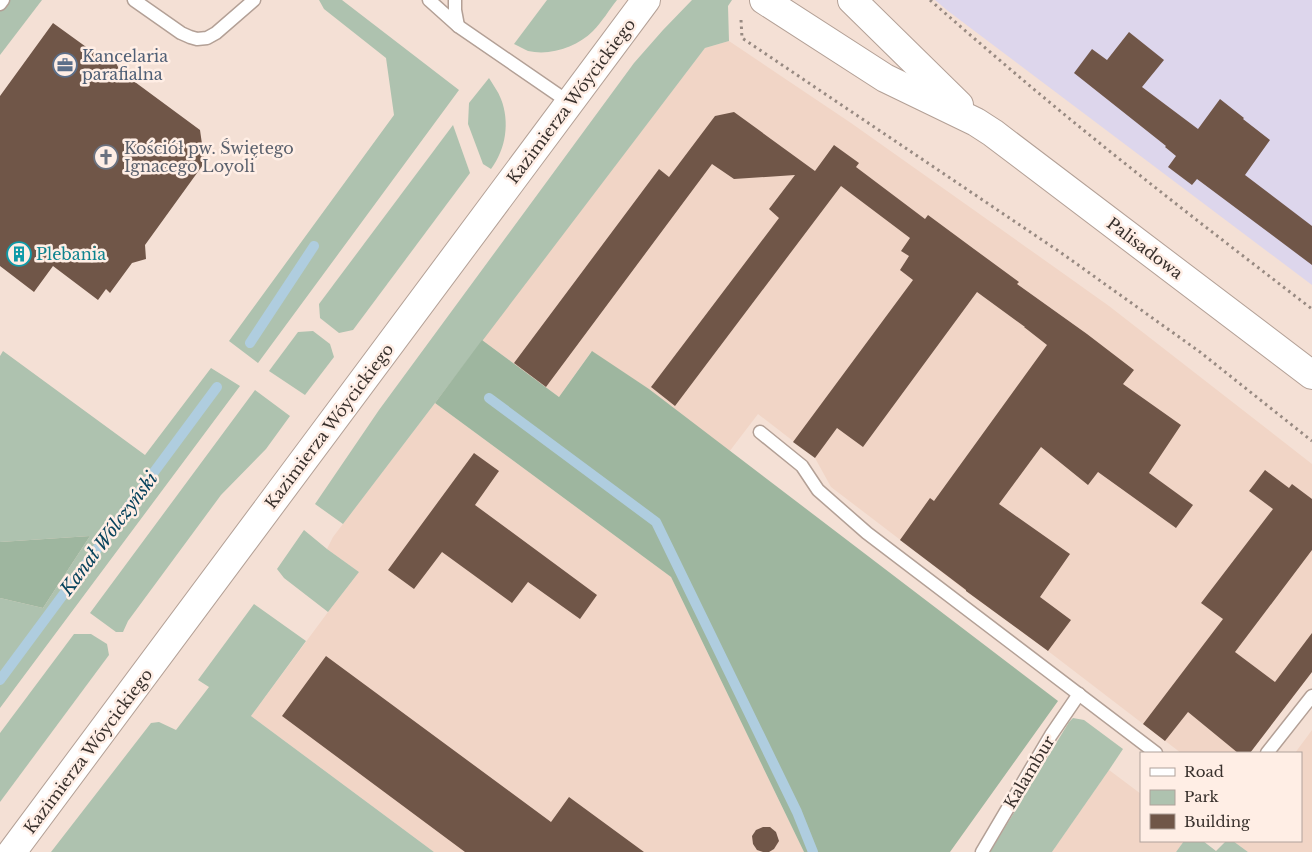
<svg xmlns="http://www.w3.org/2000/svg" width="1312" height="852" font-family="'Libre Baskerville',serif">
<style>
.built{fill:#f1d5c6}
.industrial{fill:#ddd6ec}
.green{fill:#aec2af}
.forest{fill:#9eb69f}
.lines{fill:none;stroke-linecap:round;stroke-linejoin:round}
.stream{stroke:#afcddf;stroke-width:10}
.building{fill:#705648}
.service-casing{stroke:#b3a096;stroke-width:15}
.tertiary-casing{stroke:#b3a096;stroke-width:30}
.path{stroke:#988a82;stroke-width:3;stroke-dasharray:2.5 4;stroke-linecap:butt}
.service{stroke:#fff;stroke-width:12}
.tertiary{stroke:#fff;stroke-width:28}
.labels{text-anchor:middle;stroke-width:5;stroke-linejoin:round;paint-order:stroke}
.service-label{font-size:16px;fill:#4e5e75;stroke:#ffeee5;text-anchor:start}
.street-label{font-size:16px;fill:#39312d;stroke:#ffeee5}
.worship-label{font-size:16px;fill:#5b616d;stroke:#ffeee5;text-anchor:start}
.culture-label{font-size:16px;fill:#0d838f;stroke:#ffeee5;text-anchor:start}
.water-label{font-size:18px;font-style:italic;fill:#08435d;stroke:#ffeee5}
</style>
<rect width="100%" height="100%" fill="#f4e0d5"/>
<g class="built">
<path d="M729,41l122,82 199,141 59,42 203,158v208l-62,81h-69l-133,-102 -82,-60 -38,-30 -97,-74 -16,-29 -57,-44 -29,38 -80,-63 -58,-37 -32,45 -77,-57 223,-292z"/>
<path d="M435,403l236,174 133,275h-370l-183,-136 77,-104 31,-40 -32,-23 6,-12z"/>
<path d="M1312,730v122h-64l-15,-11h68v-88h-6z"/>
<path d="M1109,770l32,24v47h43l-8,11h-124z"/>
</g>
<path class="industrial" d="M935,0h377v285l-364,-274z"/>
<g class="green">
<path d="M0,0h42l-42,55z"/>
<path d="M319,0h23l117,90 -201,273 -29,-22 165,-226 -8,-57 -62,-49z"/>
<path d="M547,0h70c-8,10 -15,22 -24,31 -16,16 -42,25 -65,20 -5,-2 -9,-5 -14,-7z"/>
<path d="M692,0h40l-4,6 1,35 -24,7 -362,476 -28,-20 64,-94 255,-347 29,-33z"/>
<path d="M489,78c4,7 9,13 12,21 9,23 5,50 -10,70l-8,-5 -15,-40 1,-21z"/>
<path d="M453,125l17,48 -117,157 -14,3 -19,-15 -1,-14z"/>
<path d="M313,331l17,13 4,13 -29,38 -36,-24 29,-39z"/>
<path d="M3,351l142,104 66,-87 29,18 -240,322v-110l43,10 47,-72 -90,6v-186z"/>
<path d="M255,390l35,26 -24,33 -45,46 -93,126 -5,11h-7l-26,-19z"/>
<path d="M304,530l23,19 32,23 -31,40 -44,-34 -7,-9z"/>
<path d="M254,604l52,37 -55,75 183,136h-383l100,-129 8,-1 17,8 33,-43 -11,-7z"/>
<path d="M74,634h17l16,10 2,11 -109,147v-69z"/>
<path d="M1073,718l11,2 39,29 -14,21 -57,82h-62l79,-130z"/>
<path d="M1184,841h19l13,10 10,-10h7l15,11h-72z"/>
</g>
<g class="forest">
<path d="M482,340l77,57 33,-46 57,38 409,312 -108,151h-146l-133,-275 -236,-174z"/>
<path d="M90,536l-47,72 -43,-10v-56z"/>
</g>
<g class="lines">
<g class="stream">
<path d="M250,343l64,-97"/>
<path d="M489,398l167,124 141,290 16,40"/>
<path d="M0,680l217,-293"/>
</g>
</g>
<g class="building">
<path d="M53,23l47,34h13l7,14 80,59 2,14 3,18 -60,83 1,14 -14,4 -22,30 -4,-4 -8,11 -45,-34 -19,26 -34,-26v-170z"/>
<path d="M1129,32l35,28 -22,27 56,42 22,-30 24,19 -1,1 27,21 -25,35 67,51v39l-115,-86 -5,6 -24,-18 8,-11 -11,-9 1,-1 -92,-73 18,-24 15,11z"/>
<path d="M734,112l81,59 19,-26 25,18 -3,4 69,52 3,-4 46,34 45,33 -2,2 70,50 47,36 -11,14 58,41 -32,48 44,32 -17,23 -78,-56 -10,13 -47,-38 -42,57 71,50 -30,43 31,23 -23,31 -82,-60v-1l-66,-50 30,-42 4,3 113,-156 -23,-18h1l-48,-35 -114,155 -26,-19 -22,30 -22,-16 120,-162 -13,-10 9,-14 -8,-5 9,-13 -69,-52 -166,220 -24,-19 128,-169 -10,-9 26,-34 -61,4 -22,-15 -166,223 -32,-24 145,-194 10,8 46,-61z"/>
<path d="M474,453l25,18 -24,34 122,90 -17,24 -52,-37 -16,21 -70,-51 -28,37 -26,-19z"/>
<path d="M1265,470l24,18 3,-4 20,15v51l-77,102 40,30 37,-49v39l-62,81h-12l-50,-41 -23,29 -22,-17 80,-105 -22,-16 72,-94 -24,-18z"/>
<path d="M326,656l225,166 18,-25 75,55h-179l-183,-136z"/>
<path d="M763,827h7l6,5 3,9 -5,8 -5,3h-6l-6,-2 -4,-6 -1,-8 4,-6z"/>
</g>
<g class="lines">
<g class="service-casing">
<g id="service">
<path d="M134,0l47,33 9,4 7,2 10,-1 9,-5 38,-33"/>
<path d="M429,0l29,26 112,77"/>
<path d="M455,0v10l3,16"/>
<path d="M0,4l3,-4"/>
<path d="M760,432l42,34 16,24 49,43 289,220"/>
<path d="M1267,753l45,-57"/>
<path d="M982,852l69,-117 28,-41"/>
</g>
</g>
<g class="tertiary-casing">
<g id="tertiary">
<path d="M764,0l121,78 91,44 17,11 319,242"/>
<path d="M852,0l107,105"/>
<path d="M12,852l634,-852"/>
</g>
</g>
<g class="path">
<path d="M930,0c33,29 67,58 100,86 92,77 187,150 282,223"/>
<path d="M741,20l1,18 318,214 140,100 112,89"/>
</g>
<use href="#service" class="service"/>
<use href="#tertiary" class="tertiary"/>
</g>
<defs>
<g id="office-ring" transform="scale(1.25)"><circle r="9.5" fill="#ffeee5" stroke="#5c6f8a" stroke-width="1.5"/><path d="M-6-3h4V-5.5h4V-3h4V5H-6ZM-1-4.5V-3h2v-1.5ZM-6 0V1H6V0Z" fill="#5c6f8a"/></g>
<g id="church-ring" transform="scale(1.25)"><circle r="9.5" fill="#ffeee5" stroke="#6b7280" stroke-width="1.5"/><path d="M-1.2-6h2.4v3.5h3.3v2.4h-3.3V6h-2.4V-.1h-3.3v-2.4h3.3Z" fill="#6b7280"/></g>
<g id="building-ring" transform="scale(1.25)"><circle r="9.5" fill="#ffeee5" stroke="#0f9aa8" stroke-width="1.5"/><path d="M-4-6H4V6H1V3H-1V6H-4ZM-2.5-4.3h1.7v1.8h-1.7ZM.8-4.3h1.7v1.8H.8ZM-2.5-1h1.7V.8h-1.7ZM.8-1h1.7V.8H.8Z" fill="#0f9aa8"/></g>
</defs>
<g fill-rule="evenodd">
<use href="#office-ring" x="65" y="65"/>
<use href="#church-ring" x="106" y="157"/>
<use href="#building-ring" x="19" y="254"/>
</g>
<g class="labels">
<g class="service-label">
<text x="82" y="62">Kancelaria<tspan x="82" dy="18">parafialna</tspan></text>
</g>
<g class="street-label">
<text transform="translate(571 101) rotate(-53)" y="6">Kazimierza Wóycickiego</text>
<text transform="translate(1145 248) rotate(37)" y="6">Palisadowa</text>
<text transform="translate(329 426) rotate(-53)" y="6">Kazimierza Wóycickiego</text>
<text transform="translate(88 751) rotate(-53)" y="6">Kazimierza Wóycickiego</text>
<text transform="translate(1029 772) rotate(-59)" y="6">Kalambur</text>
</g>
<g class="worship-label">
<text x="124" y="154">Kościół pw. Świętego<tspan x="124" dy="18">Ignacego Loyoli</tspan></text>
</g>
<g class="culture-label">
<text x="36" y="260">Plebania</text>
</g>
<g class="water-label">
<text transform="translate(109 534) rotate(-53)" y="6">Kanał Wólczyński</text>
</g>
</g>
<rect x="1140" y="752" width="162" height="90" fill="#ffeee5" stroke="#b0a29b"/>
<rect x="1150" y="768" width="25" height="8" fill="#ffffff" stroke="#b0a29b"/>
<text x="1184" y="777" font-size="15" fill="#39312d">Road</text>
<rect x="1150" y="790" width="25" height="15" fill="#aec2af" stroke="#b0a29b"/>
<text x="1184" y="802" font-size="15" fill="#39312d">Park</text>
<rect x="1150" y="814" width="25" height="15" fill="#705648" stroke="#b0a29b"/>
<text x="1184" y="827" font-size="15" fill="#39312d">Building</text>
</svg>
